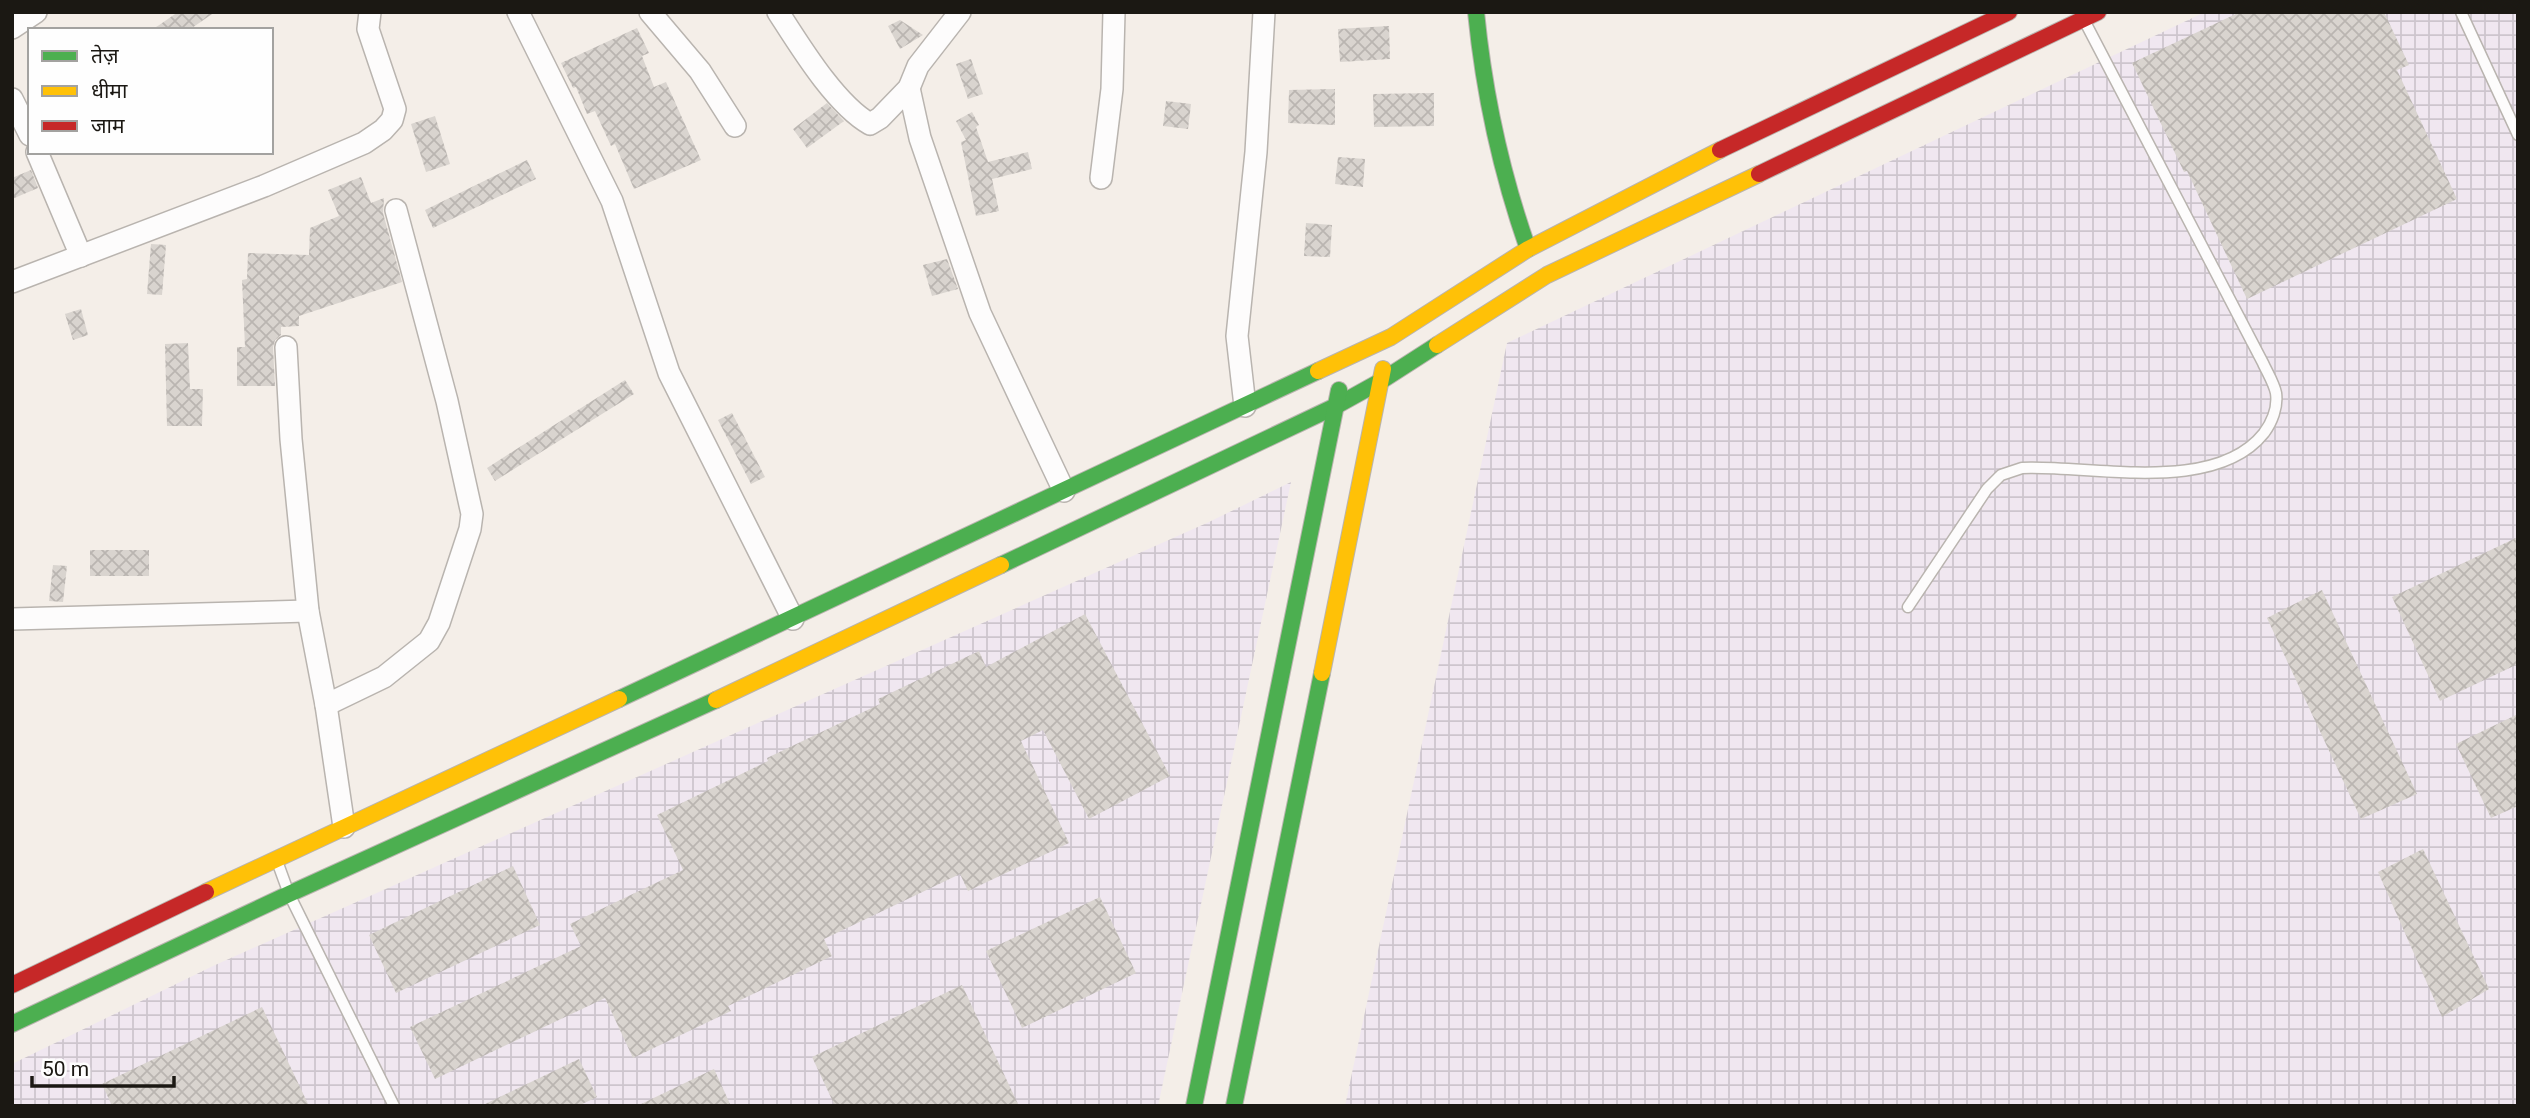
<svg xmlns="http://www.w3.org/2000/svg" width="2530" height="1118" font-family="Roboto,'Noto Sans Devanagari',sans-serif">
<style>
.industrial{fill:url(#industrial-grid)}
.building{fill:url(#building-cross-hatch)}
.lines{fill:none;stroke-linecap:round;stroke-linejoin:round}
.lane-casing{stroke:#b9b4af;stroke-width:13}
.street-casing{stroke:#b9b4af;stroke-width:24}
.fast-casing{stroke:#b9b4af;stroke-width:18}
.slow-casing{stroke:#b9b4af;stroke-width:18}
.jam-casing{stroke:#b9b4af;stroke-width:18}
.lane{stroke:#fdfcfc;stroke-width:10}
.street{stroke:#fdfcfc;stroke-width:21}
.fast{stroke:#4caf50;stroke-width:16}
.slow{stroke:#ffc107;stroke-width:16}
.jam{stroke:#c62828;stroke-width:16}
</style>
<defs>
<pattern id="industrial-grid" width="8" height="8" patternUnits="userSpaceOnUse" patternTransform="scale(1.75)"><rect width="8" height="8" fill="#f0e7f0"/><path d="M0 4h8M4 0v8" fill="none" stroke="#cdc5cd"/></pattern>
<pattern id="building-cross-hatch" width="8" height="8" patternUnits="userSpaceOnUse" patternTransform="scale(1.75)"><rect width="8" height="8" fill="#d9d4cf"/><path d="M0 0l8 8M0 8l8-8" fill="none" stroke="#bab5b1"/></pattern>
</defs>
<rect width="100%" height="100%" fill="#f4eee8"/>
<g class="industrial">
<path d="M2205,12h313v1094h-1173l162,-763z"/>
<path d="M1291,482l-133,624h-1146v-42l201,-98 996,-444z"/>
</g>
<g class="building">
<path d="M178,12h37l-26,18h-37z"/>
<path d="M2240,12h144l25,53 -12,5 60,129 -210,100 -60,-128 -3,1 -52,-109z"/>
<path d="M900,20l23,15 -23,14 -12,-23z"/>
<path d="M1389,26l1,33 -50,3 -2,-33z"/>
<path d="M637,28l12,25 -7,3 12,31 12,-5 35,78 -67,29 -19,-45 -4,2 -16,-35 -8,3 -11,-27 -3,1 -12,-25z"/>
<path d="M971,59l12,35 -15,5 -12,-35z"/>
<path d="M1335,89v36l-47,-2 1,-33z"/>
<path d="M1434,93v33l-60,1 -1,-33z"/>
<path d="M1166,101l25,3 -3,25 -25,-3z"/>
<path d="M827,103l17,18 -37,27 -14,-19z"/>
<path d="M972,112l7,13 -3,2 12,35 40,-10 4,17 -40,10 7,32 -23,5 -15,-74 5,-2 -10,-19z"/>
<path d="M435,116l15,48 -24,8 -15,-48z"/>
<path d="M1338,157l27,2 -2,28 -28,-3z"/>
<path d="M527,160l9,19 -103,49 -8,-18z"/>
<path d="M31,170l7,18 -26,11v-21z"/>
<path d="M361,177l10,26 13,-5 -1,15 19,69 -103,34v10l-18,1v8l-6,5 -2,7 2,39h-38v-39h8l-3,-67 5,-1 1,-26 61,2 1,-27 29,-12 -11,-26z"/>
<path d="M1306,223l26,2 -2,32 -26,-1z"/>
<path d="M151,244l15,1 -4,50 -15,-1z"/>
<path d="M947,259l11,30 -26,7 -9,-31z"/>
<path d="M81,309l7,26 -15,5 -8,-26z"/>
<path d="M188,343l2,46h13l-1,37h-35l-2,-82z"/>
<path d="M625,380l9,14 -139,87 -8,-13z"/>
<path d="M732,413l33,64 -14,7 -33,-64z"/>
<path d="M2518,537v127l-78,37 -48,-104z"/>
<rect x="90" y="550" width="59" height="26"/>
<path d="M53,565l14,1 -4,36 -14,-1z"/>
<path d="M2322,590l95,204 -56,25 -94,-201z"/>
<path d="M1085,614l85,162 -81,43 -46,-89 -22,11 48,102 -101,48 -8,-17 -136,65 8,17 -104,50 3,5 -98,47 -28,-60 -170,81 -25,-52 171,-81 -11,-22 113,-54 -26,-55 111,-54 -1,-3 113,-54 -2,-5 101,-48 7,16z"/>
<path d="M2518,714v92l-27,12 -35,-74z"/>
<path d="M2423,849l66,140 -47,28 -64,-145z"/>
<path d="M513,866l27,59 -144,68 -27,-58z"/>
<path d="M1100,897l36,76 -114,55 -36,-77z"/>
<path d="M962,985l57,121h-184l-23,-49z"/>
<path d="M262,1007l47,99h-197l-10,-22z"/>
<path d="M579,1059l18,38 -19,9h-97z"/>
<path d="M714,1069l17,37h-94z"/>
</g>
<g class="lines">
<g class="lane-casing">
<g id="lane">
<path d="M2461,12l57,123"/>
<path d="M1908,607l79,-118 14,-14 21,-7c71,-3 193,27 242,-35 8,-11 14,-26 12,-40 -2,-10 -9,-21 -13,-30l-179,-343"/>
<path d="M277,861l12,33 105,212"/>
</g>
</g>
<g class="street-casing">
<g id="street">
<path d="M518,12l94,189 57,172 124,246"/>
<path d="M650,12l50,59 35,55"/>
<path d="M778,12c22,34 57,92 92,112l10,-6 29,-30 9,-22 42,-54"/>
<path d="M12,28l24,-16"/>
<path d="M909,88l11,50 60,175 84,178"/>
<path d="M12,99l18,36"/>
<path d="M37,152l44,104"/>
<path d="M1101,178l11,-89 2,-77"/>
<path d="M12,282l252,-96 100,-43 19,-13 9,-10 3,-11 -27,-80 2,-17"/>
<path d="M286,347l5,92 17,172 18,94 18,122"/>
<path d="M1245,406l-8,-70 19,-184 8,-140"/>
<path d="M12,619l296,-8"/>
<path d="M326,705l58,-28 45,-36 10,-18 31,-94 2,-15 -25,-113 -51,-191"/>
</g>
</g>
<g class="fast-casing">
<g id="fast">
<path d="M1476,12c8,82 25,160 52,237"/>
<path d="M1001,565l335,-159 45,-25 56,-36"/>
<path d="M619,699l699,-328"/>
<path d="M12,1024l277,-130 427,-194"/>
<path d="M1194,1106l145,-716"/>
<path d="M1234,1106l88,-433"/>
</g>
</g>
<g class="slow-casing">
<g id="slow">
<path d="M1437,345l110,-70 212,-101"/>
<path d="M1318,371l73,-34 137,-88 192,-99"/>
<path d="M1322,673l61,-304"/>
<path d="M716,700l285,-135"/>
<path d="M206,892l413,-193"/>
</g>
</g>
<g class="jam-casing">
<g id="jam">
<path d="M1720,150l289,-138"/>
<path d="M1759,174l339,-162"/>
<path d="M12,985l194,-93"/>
</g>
</g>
<use href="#lane" class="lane"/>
<use href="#street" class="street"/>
<use href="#fast" class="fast"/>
<use href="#slow" class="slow"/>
<use href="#jam" class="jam"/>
</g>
<rect width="2530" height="1118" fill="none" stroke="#1b1813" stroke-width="28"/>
<rect x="28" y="28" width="245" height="126" fill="#fefefe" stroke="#a3a2a0" stroke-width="2"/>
<rect x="42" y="51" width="35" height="10" fill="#4caf50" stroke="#a3a2a0" stroke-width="2"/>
<text x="91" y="63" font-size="21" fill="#1b1813">तेज़</text>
<rect x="42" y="86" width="35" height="10" fill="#ffc107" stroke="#a3a2a0" stroke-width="2"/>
<text x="91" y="98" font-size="21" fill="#1b1813">धीमा</text>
<rect x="42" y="121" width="35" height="10" fill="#c62828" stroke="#a3a2a0" stroke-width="2"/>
<text x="91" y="133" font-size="21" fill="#1b1813">जाम</text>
<path d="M32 1076v10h142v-10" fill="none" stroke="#1b1813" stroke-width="3.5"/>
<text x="42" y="1076" font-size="21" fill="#1b1813" stroke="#fefefe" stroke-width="5" paint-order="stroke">50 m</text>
</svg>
